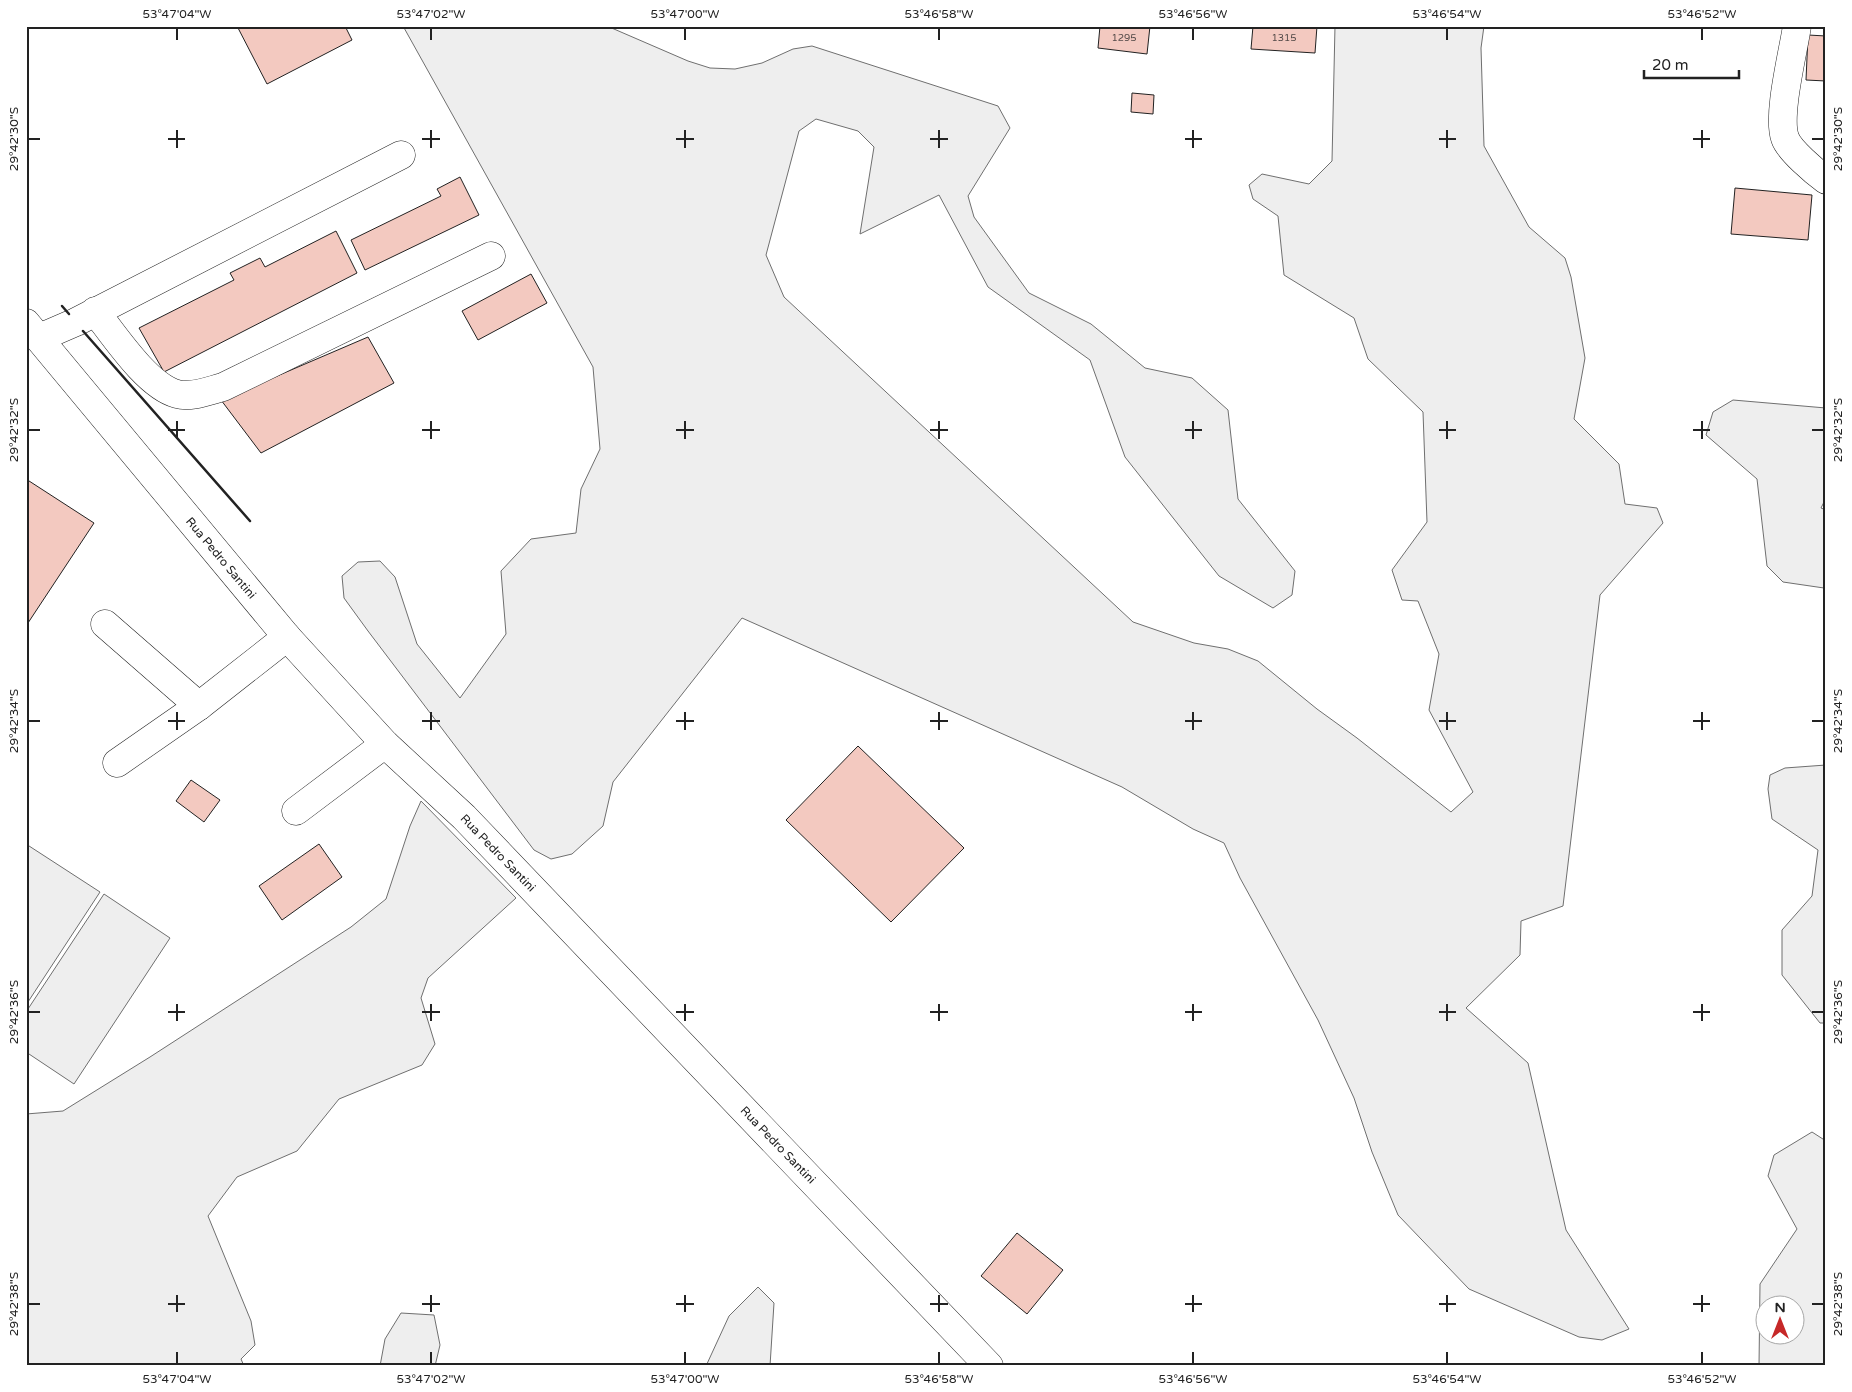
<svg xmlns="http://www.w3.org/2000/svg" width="1852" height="1392" font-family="'Varela Round',sans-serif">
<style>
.green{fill:#eee;stroke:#6f6f6f;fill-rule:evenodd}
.building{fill:#f3c9c0;stroke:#222}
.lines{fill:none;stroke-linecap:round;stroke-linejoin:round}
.minor-casing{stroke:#222;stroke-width:29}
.minor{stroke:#fff;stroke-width:28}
.wall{stroke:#222;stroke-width:2.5}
.ticks{fill:none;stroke:#222;stroke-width:2}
.labels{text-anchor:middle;stroke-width:4;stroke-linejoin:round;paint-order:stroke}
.number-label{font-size:10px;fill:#564c4a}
.street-label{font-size:12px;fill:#222;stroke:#fff}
.neatline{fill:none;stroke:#222;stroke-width:2}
.ticks-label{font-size:12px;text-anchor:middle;fill:#222}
</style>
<rect width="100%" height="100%" fill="#fff"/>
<g class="green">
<path d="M403,26l65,2 139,-2 81,35 22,7 25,1 27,-6 31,-14 19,-3 186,60 12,22 -42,68 6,21 55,76 62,31 54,44 47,10 36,32 10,89 57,72 -3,24 -19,13 -54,-32 -94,-119 -35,-97 -102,-73 -49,-92 -79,39 14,-87 -16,-16 -42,-12 -17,12 -33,124 18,42 349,325 61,21 34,6 30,12 59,48 40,29 94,74 22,-20 -44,-82 10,-56 -21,-53 -16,-1 -10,-30 35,-48 -4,-110 -55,-53 -14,-41 -70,-43 -6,-59 -25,-17 -4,-14 13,-11 47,10 23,-23 3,-135h149l-3,22 3,98 45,81 36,31 6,19 14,81 -11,61 45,45 6,40 32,4 6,15 -63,72 -37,311 -42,15 -1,34 -54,53 62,55 38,167 63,99 -27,11 -23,-3 -110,-48 -71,-74 -26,-63 -18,-54 -36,-78 -78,-142 -16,-35 -31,-14 -71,-42 -380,-169 -129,164 -10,44 -31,28 -21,5 -17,-9 -166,-219 -24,-33 -2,-22 16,-14 22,-1 15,16 22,67 43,54 46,-64 -5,-63 30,-32 45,-6 5,-44 19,-40 -7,-82z"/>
<path d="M1733,400l93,8v90l-5,10 5,2v77l-2,1 -41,-6 -16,-16 -10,-87 -51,-44 7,-23z"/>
<path d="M1826,765v258h-6l-38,-48v-45l30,-34 6,-46 -46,-31 -4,-30 2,-14 15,-7z"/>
<path d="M421,801l95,97 -88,80 -7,20 14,46 -13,21 -83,34 -42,52 -60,26 -29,39 43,105 4,24 -14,14 3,7h-218v-252l37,-3 87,-54 201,-130 35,-28 24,-73z"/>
<path d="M26,844l74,48 -74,113z"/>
<path d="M104,894l66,44 -96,146 -48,-32v-40z"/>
<path d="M1812,1132l14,9v225h-67l1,-82 37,-55 -29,-53 6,-21zM1794,1304v30h-30v-30z"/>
<path d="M758,1287l16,16 -4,63h-64l23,-50z"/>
<path d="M401,1313l33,2 6,30 -5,21h-55l5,-27z"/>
</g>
<g class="building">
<path d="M237,26h108l7,14 -85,44z"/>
<path d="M1100,26h50l-3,28 -49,-6z"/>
<path d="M1253,26h64l-2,27 -64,-4z"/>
<path d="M1808,35l18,1v45l-20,-1z"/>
<path d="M1132,93l22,2 -1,19 -22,-2z"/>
<path d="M460,177l19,38 -114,55 -14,-30 90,-44 -4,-7z"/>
<path d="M1735,188l77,7 -4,45 -77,-6z"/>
<path d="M336,231l21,42 -193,99 -25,-44 95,-48 -4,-7 30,-15 5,9z"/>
<path d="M531,274l16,29 -69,37 -16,-29z"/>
<path d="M368,337l26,46 -133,70 -40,-53z"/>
<path d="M26,479l68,44 -68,103z"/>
<path d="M858,746l106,102 -73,74 -105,-102z"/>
<path d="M191,780l29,20 -16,22 -28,-21z"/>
<path d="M319,844l23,33 -60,43 -23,-34z"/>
<path d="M1017,1233l46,37 -36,44 -46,-38z"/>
</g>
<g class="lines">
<g class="minor-casing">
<g id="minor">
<path d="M1797,26c-4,27 -20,89 -12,112 4,12 30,34 41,42"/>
<path d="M95,311c19,24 52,75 82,83 14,4 31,-3 46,-7l268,-131"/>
<path d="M26,323l261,314 98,107 79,73 525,549"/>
<path d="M39,338l37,-16 325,-167"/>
<path d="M105,624l94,82"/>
<path d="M117,763l82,-57 88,-69"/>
<path d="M296,811l89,-67"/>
</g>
</g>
<use href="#minor" class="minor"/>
<g class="wall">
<path d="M62,306l7,8"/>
<path d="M83,331l167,190"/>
</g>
</g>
<path class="ticks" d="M177,28v12M431,28v12M685,28v12M939,28v12M1193,28v12M1447,28v12M1702,28v12M177,130v18M431,130v18M685,130v18M939,130v18M1193,130v18M1447,130v18M1702,130v18M28,139h12M168,139h17M422,139h18M676,139h18M930,139h18M1185,139h17M1439,139h17M1693,139h17M1812,139h12M177,421v18M431,421v18M685,421v18M939,421v18M1193,421v18M1447,421v18M1702,421v18M28,430h12M168,430h17M422,430h18M676,430h18M930,430h18M1185,430h17M1439,430h17M1693,430h17M1812,430h12M177,712v18M431,712v18M685,712v18M939,712v18M1193,712v18M1447,712v18M1702,712v18M28,721h12M168,721h17M422,721h18M676,721h18M930,721h18M1185,721h17M1439,721h17M1693,721h17M1812,721h12M177,1004v17M431,1004v17M685,1004v17M939,1004v17M1193,1004v17M1447,1004v17M1702,1004v17M28,1012h12M168,1012h17M422,1012h18M676,1012h18M930,1012h18M1185,1012h17M1439,1012h17M1693,1012h17M1812,1012h12M177,1295v17M431,1295v17M685,1295v17M939,1295v17M1193,1295v17M1447,1295v17M1702,1295v17M28,1304h12M168,1304h17M422,1304h18M676,1304h18M930,1304h18M1185,1304h17M1439,1304h17M1693,1304h17M1812,1304h12M177,1352v12M431,1352v12M685,1352v12M939,1352v12M1193,1352v12M1447,1352v12M1702,1352v12"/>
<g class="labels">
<g class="number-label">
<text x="1124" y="41">1295</text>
<text x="1284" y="41">1315</text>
</g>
<g class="street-label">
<text transform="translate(221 558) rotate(50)" y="4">Rua Pedro Santini</text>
<text transform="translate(498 853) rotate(46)" y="4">Rua Pedro Santini</text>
<text transform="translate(778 1145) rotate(46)" y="4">Rua Pedro Santini</text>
</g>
</g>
<rect width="1852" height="1392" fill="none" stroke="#ffffff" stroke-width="55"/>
<g transform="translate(1780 1320)"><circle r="24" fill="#ffffff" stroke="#a7a7a7"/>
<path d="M0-4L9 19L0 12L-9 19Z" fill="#c62828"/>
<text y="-8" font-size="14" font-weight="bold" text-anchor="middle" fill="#222222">N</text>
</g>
<path d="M1644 70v8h95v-8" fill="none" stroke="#222222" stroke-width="2.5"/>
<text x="1652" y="70" font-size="15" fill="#222222" stroke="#ffffff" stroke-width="4" paint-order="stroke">20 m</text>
<rect x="28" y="28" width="1796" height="1336" class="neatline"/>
<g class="ticks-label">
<text x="177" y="18">53°47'04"W</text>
<text x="431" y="18">53°47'02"W</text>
<text x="685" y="18">53°47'00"W</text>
<text x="939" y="18">53°46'58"W</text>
<text x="1193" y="18">53°46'56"W</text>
<text x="1447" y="18">53°46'54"W</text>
<text x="1702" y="18">53°46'52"W</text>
<text transform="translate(14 139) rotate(-90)" y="4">29°42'30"S</text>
<text transform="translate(1838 139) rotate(-90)" y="4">29°42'30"S</text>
<text transform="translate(14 430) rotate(-90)" y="4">29°42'32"S</text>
<text transform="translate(1838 430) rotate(-90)" y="4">29°42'32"S</text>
<text transform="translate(14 721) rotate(-90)" y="4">29°42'34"S</text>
<text transform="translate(1838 721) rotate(-90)" y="4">29°42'34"S</text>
<text transform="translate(14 1012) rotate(-90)" y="4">29°42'36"S</text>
<text transform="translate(1838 1012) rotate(-90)" y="4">29°42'36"S</text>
<text transform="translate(14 1304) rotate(-90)" y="4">29°42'38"S</text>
<text transform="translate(1838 1304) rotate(-90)" y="4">29°42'38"S</text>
<text x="177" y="1383">53°47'04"W</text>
<text x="431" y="1383">53°47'02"W</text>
<text x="685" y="1383">53°47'00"W</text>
<text x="939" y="1383">53°46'58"W</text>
<text x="1193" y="1383">53°46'56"W</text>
<text x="1447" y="1383">53°46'54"W</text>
<text x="1702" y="1383">53°46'52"W</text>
</g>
</svg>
